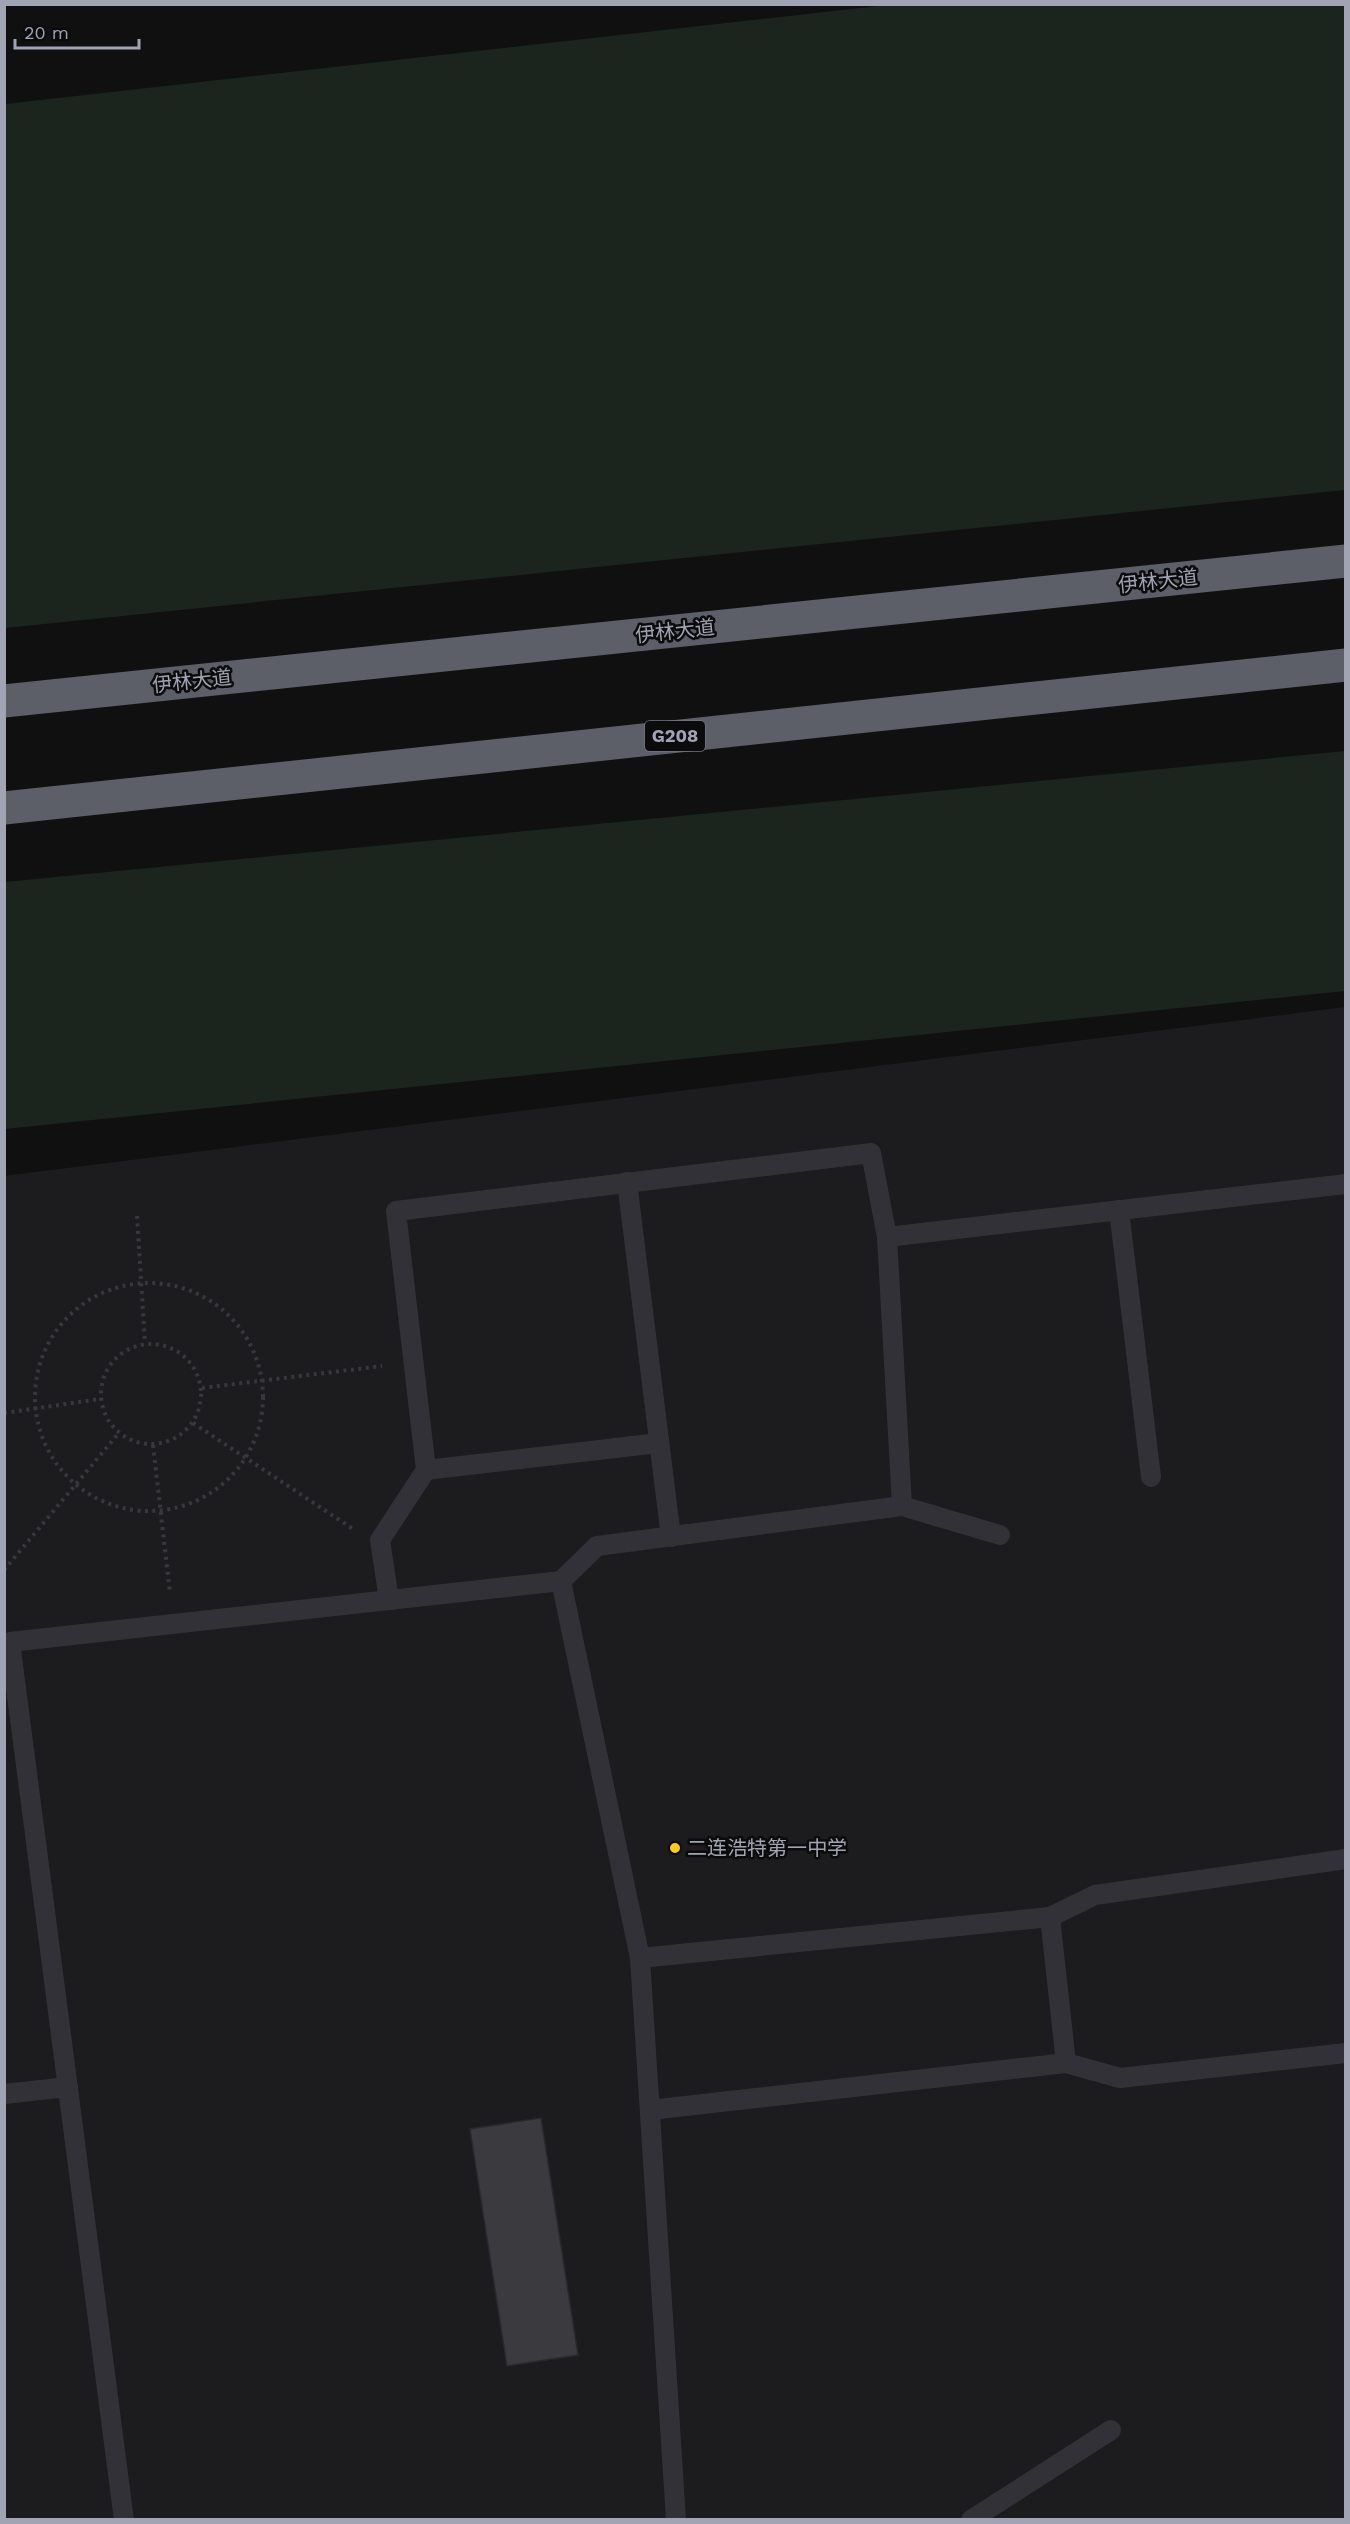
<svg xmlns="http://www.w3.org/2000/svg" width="1350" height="2524" font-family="'Work Sans','Noto Sans SC',sans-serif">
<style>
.built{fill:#1c1c1e}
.green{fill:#1c241e}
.building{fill:#3a3a3f;stroke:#2a2a2e;stroke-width:1.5}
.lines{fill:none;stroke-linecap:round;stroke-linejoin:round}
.path{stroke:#37383e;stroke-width:4;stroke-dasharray:3 4.5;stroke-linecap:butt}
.lane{stroke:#313137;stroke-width:20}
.highway{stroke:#5c5e68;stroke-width:33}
.poi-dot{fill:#fdcd1c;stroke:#0b0b0c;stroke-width:2}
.labels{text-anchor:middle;stroke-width:5;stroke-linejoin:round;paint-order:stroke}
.shield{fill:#0b0b0c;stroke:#737681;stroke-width:1.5}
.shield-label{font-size:18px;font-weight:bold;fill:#a0a4b3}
.street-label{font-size:20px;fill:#a0a4b3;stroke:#0b0b0c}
.poi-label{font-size:20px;fill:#a0a4b3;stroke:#0b0b0c;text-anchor:start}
</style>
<rect width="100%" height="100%" fill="#101011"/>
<path class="built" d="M1345,1007v1512h-1340l-1,-1343z"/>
<g class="green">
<path d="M887,5h458v485l-1340,138v-524z"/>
<path d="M1345,751v240l-1340,138v-247z"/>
</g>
<path class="building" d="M541,2118l37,237 -71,11 -37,-237z"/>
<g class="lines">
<g class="path">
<path d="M137,1216l8,127"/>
<circle cx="149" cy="1397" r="114"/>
<circle cx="151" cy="1394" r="50"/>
<path d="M202,1388l180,-22"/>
<path d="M4,1413l96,-14"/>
<path d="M193,1423l160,106"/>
<path d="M153,1445l17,148"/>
<path d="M4,1570l114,-136"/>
</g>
<g class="lane">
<path d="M627,1182l44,355"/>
<path d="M1119,1210l32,267"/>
<path d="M887,1237l459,-53"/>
<path d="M426,1470l233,-27"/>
<path d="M561,1581l36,-35 305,-40 98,29"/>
<path d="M389,1600l-9,-60 46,-70 -30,-259 475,-58 16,84 15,269"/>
<path d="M1050,1917l16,146"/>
<path d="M640,1958l410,-41 45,-22 251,-36"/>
<path d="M4,2094l64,-7"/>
<path d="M650,2110l416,-47 54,15 226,-25"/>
<path d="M124,2520l-114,-878 551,-61 79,377 36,562"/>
<path d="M971,2520l140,-90"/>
</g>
<g class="highway">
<path d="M4,701l1342,-140"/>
<path d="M4,808l1342,-143"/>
</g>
</g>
<circle class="poi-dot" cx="675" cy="1848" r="6"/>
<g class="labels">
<rect class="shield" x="645" y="721" width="60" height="30" rx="4.5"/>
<g class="shield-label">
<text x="675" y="742">G208</text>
</g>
<g class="street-label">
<text transform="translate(1158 581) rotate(-6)" y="7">伊林大道</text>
<text transform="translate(675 631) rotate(-6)" y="7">伊林大道</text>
<text transform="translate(192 681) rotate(-6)" y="7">伊林大道</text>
</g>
<g class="poi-label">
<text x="687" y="1855">二连浩特第一中学</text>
</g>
</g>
<rect width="1350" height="2524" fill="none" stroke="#a0a4b3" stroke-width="12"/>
<path d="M15 39v9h124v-9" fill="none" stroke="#a0a4b3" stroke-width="3"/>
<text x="24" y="39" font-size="18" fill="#a0a4b3" stroke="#0b0b0c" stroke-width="4.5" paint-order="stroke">20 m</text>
</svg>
